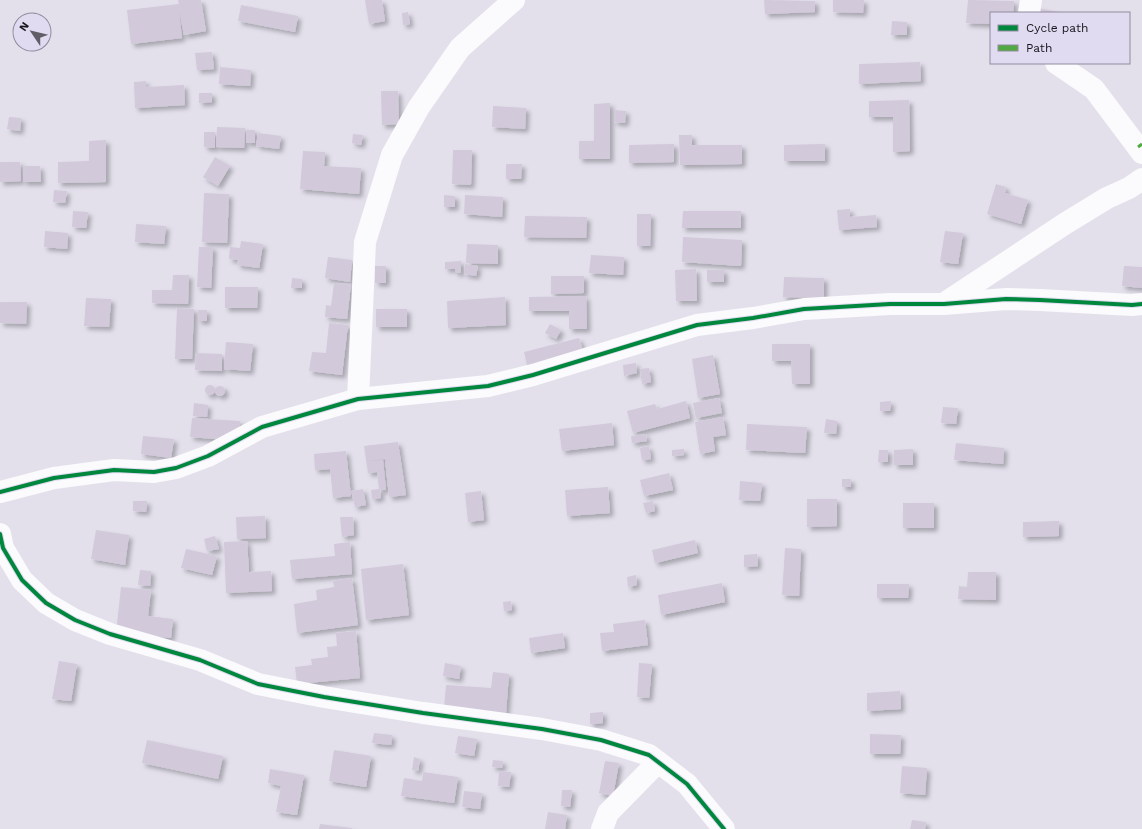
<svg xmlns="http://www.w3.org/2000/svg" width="1142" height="829" font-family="'Work Sans',sans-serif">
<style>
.building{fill:#d2c9da;filter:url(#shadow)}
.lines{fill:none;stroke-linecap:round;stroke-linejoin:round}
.street{stroke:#fbfafc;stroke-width:22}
.quiet{stroke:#52a943;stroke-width:3;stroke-dasharray:6 3;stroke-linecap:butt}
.cycleway-casing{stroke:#e0dbf1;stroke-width:6}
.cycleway{stroke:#00873e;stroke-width:4}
</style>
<defs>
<filter id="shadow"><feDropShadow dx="3.5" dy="3.5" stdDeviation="2" flood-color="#0004"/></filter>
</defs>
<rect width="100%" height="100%" fill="#e3e0ec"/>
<g class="building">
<path d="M178,0h23l5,31 -22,4 -5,-24 3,27 -51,6 -4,-34 52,-6z"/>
<path d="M365,0h17l3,21 -16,3z"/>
<path d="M764,0l51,1v11l-50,2z"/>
<path d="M833,0h31l-1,13 -30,-1z"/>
<path d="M968,0l46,1 -1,12h-22v11l-25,-1z"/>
<path d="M241,5l57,11 -3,16 -57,-11z"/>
<path d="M1038,8l21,4v1h-22z"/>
<path d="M408,12l2,12 -7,1 -1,-12z"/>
<path d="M892,21l15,1v13h-16z"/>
<path d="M212,52l2,17 -17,1 -2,-17z"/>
<path d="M920,62l1,19 -62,3v-20z"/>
<path d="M220,67l31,3 -1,16 -31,-2z"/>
<path d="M146,81v6l38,-2 1,20 -50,3 -1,-26z"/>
<path d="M381,91h17l1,33 -17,1z"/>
<path d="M199,93h13v9l-13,1z"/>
<path d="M909,100l1,51 -17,1v-35h-24v-16z"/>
<path d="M610,103v56h-31v-18h15v-37z"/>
<path d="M493,106l33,2 -1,21 -33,-2z"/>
<path d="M614,110l12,1 -1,12 -11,-1z"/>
<path d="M9,117l12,1 -1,13 -13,-2z"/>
<path d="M217,127l28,1 -1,20 -28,-1z"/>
<rect x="246" y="130" width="9" height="13"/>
<path d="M204,132h11v16l-11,-1z"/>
<path d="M258,133l23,3 -2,13 -23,-3z"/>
<path d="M353,134l10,1 -2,10 -9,-2z"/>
<path d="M679,135h13v10h50v19l-62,1z"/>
<path d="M106,140v42l-48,1v-21l31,-1v-20z"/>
<path d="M674,144v18l-45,1v-18z"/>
<path d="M825,144v17h-41v-16z"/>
<path d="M453,150h19l-1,35 -19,-1z"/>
<path d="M303,151l22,1 -1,14 37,2 -2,26 -59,-5z"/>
<path d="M215,157l15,9 -12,20 -15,-9z"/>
<path d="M0,162h20l1,19 -21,1z"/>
<path d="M506,164h16l-1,15h-15z"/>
<path d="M23,166h17l1,16h-18z"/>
<path d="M996,184l10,3 -1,6 23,7 -7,24 -34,-10z"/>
<path d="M54,190l13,1 -2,12 -12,-1z"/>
<path d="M204,193l25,1 -2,49 -25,-1z"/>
<path d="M444,195l11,1v11h-11z"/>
<path d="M465,195l38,2 -1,20 -38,-3z"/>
<path d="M850,209v8l26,-2 1,12 -38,3 -2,-20z"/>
<path d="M73,211l15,1 -2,16 -14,-1z"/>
<path d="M683,211h58v17h-59z"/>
<path d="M637,214h14l-1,32h-13z"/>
<path d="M525,216l62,1 -1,21 -62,-1z"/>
<path d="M136,224l30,2 -2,18 -29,-2z"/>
<path d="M45,231l23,2 -1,16 -23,-2z"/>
<path d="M945,231l18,2 -5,31 -18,-2z"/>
<path d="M683,237l59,3 -1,26 -59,-4z"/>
<path d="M241,241l22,3 -4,24 -22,-3 1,-5 -9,-1 1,-12 10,1z"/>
<path d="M467,244l31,1v19l-32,-1z"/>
<path d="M199,247h14l-2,41 -14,-1z"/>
<path d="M591,255l33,2 -1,18 -34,-2z"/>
<path d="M328,257l24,3 -2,22 -25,-4z"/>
<path d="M461,261v12h-6v-4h-10v-7z"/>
<path d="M465,264l13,2 -2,10 -12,-2z"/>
<rect x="375" y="266" width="11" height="17"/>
<path d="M1124,266l18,1v21l-20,-2z"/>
<path d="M696,269l1,32h-21l-1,-31z"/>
<rect x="707" y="270" width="17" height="12"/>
<path d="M173,275h16l-1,29 -36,-1v-13h20z"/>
<path d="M551,276h33v17l-33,1z"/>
<path d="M784,277l40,1v20l-41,-1z"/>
<path d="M292,278l10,1v9h-11z"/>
<path d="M334,283l17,1 -4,35 -22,-2 1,-12 5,1z"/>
<path d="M225,287h33l-1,21h-32z"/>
<path d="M586,296l1,33h-18v-18h-40v-14z"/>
<path d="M505,297l1,28 -58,3 -1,-27z"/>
<path d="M86,298l25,1 -2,28 -25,-1z"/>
<path d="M0,302h27l-1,22 -26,-1z"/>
<path d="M177,308l17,1 -2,50h-17z"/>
<rect x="376" y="309" width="31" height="18"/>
<rect x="198" y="310" width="9" height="11"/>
<path d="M329,323l19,2 -6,50 -33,-4 3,-19 14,1z"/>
<path d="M550,324l11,6 -5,9 -11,-6z"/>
<path d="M579,338l5,16 -56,15 -4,-17z"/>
<path d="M226,342l27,2 -3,27 -26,-2z"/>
<path d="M772,344h38v40h-18l-1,-23h-19z"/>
<path d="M196,353l26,1v17l-27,-1z"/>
<path d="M713,355l7,39 -22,4 -6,-39z"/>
<path d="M636,363l1,10 -13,3 -1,-11z"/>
<path d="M649,368l2,14 -9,2 -2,-15z"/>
<circle cx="210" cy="390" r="5"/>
<circle cx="220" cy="391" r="5"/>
<path d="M719,398l3,15 -26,5 -3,-15z"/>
<path d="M686,401l4,17 -57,15 -6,-22 28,-7 2,5z"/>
<path d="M891,401l-1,10h-10v-9z"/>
<path d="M194,403l14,2 -1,12 -14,-1z"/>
<path d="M943,407l15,1 -2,16 -15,-1z"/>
<path d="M723,417l3,18 -13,2 2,14 -15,3 -5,-32z"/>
<path d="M192,418l48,3 -2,20 -48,-4z"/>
<path d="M826,419l11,2 -1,13 -12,-1z"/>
<path d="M612,423l2,22 -52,6 -3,-22z"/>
<path d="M747,424l60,3 -2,26 -59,-3z"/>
<path d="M646,434l1,7 -15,2 -1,-7z"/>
<path d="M143,436l31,3 -3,19 -30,-4z"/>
<path d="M398,442l8,53 -17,2 -4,-38 -17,2 15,-1 3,30h-6l1,8 -9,1 -1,-9 8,-1 -2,-17 -9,1 -4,-27z"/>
<path d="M956,443l48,5 -1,16 -49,-4z"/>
<path d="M649,446l2,13 -9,1 -2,-12z"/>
<path d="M684,449v6l-12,1v-6z"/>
<path d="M913,449v16h-19v-15z"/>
<path d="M879,450h9v12h-10z"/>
<path d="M346,451l5,45 -18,2 -3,-29 -15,1 -1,-16z"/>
<path d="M669,473l4,17 -29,6 -4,-16z"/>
<rect x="842" y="479" width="9" height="8"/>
<path d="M740,481l22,2 -2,18 -21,-1z"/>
<path d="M608,487l2,26 -43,3 -2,-26z"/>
<path d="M363,489l3,16 -11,2 -4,-16z"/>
<path d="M481,491l3,29 -16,2 -3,-29z"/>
<path d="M807,499h30v27l-30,1z"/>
<path d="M133,501h14l-1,11 -13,-1z"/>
<path d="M653,501l2,10 -9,2 -3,-10z"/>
<rect x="903" y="503" width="31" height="25"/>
<path d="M265,516l1,22 -29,1 -1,-22z"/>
<path d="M340,517h13l1,18 -12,2z"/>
<path d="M1059,521v15l-36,1v-15z"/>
<path d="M96,530l33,5 -4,30 -34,-6z"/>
<path d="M215,536l4,13 -12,2 -3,-12z"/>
<path d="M695,540l3,13 -43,10 -3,-13z"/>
<path d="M247,541l2,31 22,-1 1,20 -46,2 -2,-51z"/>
<path d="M350,542l2,32 -60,5 -2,-19 45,-4 -1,-12z"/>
<path d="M785,548l16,1 -2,47 -17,-1z"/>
<path d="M186,549l31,7 -5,19 -31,-7z"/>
<path d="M757,554l1,12 -14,1v-12z"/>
<path d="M403,564l6,51 -43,5 -5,-51z"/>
<path d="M140,570l11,1 -1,15 -12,-1z"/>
<path d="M968,572h28v28l-38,-1 1,-13 8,1z"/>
<path d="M636,575l1,10 -9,2 -1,-10z"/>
<path d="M352,578l6,47 -61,8 -3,-29 23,-4 -1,-10 18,-3 -1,-6z"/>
<path d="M722,583l3,19 -64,13 -3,-20z"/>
<path d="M877,584h32l-1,14h-31z"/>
<path d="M121,587l30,3 -3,26 25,3 -2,19 -55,-5z"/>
<path d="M511,601l1,9 -8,1 -1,-9z"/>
<path d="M645,620l3,25 -46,6 -2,-18 14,-1 -1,-8z"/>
<path d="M356,631l4,47 -63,6 -2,-17 17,-2 -1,-6 17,-2 -1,-10 10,-1 -1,-13z"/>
<path d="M563,633l2,15 -34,5 -2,-15z"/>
<path d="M59,661l18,3 -6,37 -19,-2z"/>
<path d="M445,663l16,3 -2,13 -16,-3z"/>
<path d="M639,663l13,1 -3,34 -12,-1z"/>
<path d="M493,672l16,2 -3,39 -62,-5 2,-23 45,3z"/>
<path d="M900,691l1,18 -34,2v-18z"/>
<path d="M603,712v11l-13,1v-11z"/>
<path d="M374,733l18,2 -1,10 -19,-2z"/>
<path d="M870,734l31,1 -1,19h-30z"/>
<path d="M458,736l19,3 -3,17 -19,-3z"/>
<path d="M147,740l76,16 -5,23 -76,-16z"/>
<path d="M334,750l37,6 -5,31 -37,-6z"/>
<path d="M414,757l6,2 -2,12 -6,-1z"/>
<path d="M493,760l10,1 -1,7 -10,-1z"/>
<path d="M605,761l14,2 -6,33 -14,-3z"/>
<path d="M902,766l25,2 -2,27 -25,-2z"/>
<path d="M270,769l34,6 -7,40 -21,-3 5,-26 -13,-3z"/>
<path d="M499,771l12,1 -2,15 -11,-1z"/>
<path d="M423,772l35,5 -4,26 -53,-7 3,-18 18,3z"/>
<path d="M562,790h10l-2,17 -9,-1z"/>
<path d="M464,791l18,2 -2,16 -18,-2z"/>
<path d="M548,812l19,3 -2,14h-20z"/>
<path d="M912,820l14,2 -1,7h-15z"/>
<path d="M320,824l32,4v1h-33z"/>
</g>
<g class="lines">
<g class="street">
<path d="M1029,13l2,-13"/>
<path d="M1056,63l38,26 48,64"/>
<path d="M945,303l121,-80 41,-25 22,-10 13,-9"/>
<path d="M358,399l7,-157 27,-87 27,-48 41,-59 54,-48"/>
<path d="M0,492l54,-14 60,-8 40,2 22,-4 32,-12 54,-29 96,-28 130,-13 45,-11 164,-50 56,-7 51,-9 86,-5h54l62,-5 34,1 92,5 10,-1"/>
<path d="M0,534l3,14 19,32 24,23 29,17 35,14 90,26 58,24 66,13 99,16 119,16 59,11 48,15 38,29 37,45"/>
<path d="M602,829l6,-16 50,-51"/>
</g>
<path class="quiet" d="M1138,147l4,-3"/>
<g class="cycleway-casing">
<g id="cycleway">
<path d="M0,492l54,-14 60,-8 40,2 22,-4 32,-12 54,-29 96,-28 130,-13 45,-11 164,-50 56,-7 51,-9 86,-5h54l62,-5 34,1 92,5 10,-1"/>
<path d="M0,534l3,14 19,32 24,23 29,17 35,14 90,26 58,24 66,13 99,16 119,16 59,11 48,15 38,29 37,45"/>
</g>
</g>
<use href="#cycleway" class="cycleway"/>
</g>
<rect x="990" y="12" width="140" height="52" fill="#e0dbf1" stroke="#908c9d"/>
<rect x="998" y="25" width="20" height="6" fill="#00873e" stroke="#908c9d"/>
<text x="1026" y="32" font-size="12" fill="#18161e">Cycle path</text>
<rect x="998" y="45" width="20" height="6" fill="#52a943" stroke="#908c9d"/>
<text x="1026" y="52" font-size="12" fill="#18161e">Path</text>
<g transform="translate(32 32) rotate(305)"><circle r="19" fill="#e0dbf1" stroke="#908c9d"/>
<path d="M0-3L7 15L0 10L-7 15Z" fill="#5f5d66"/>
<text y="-6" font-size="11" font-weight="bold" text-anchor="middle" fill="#18161e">N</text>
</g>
</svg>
